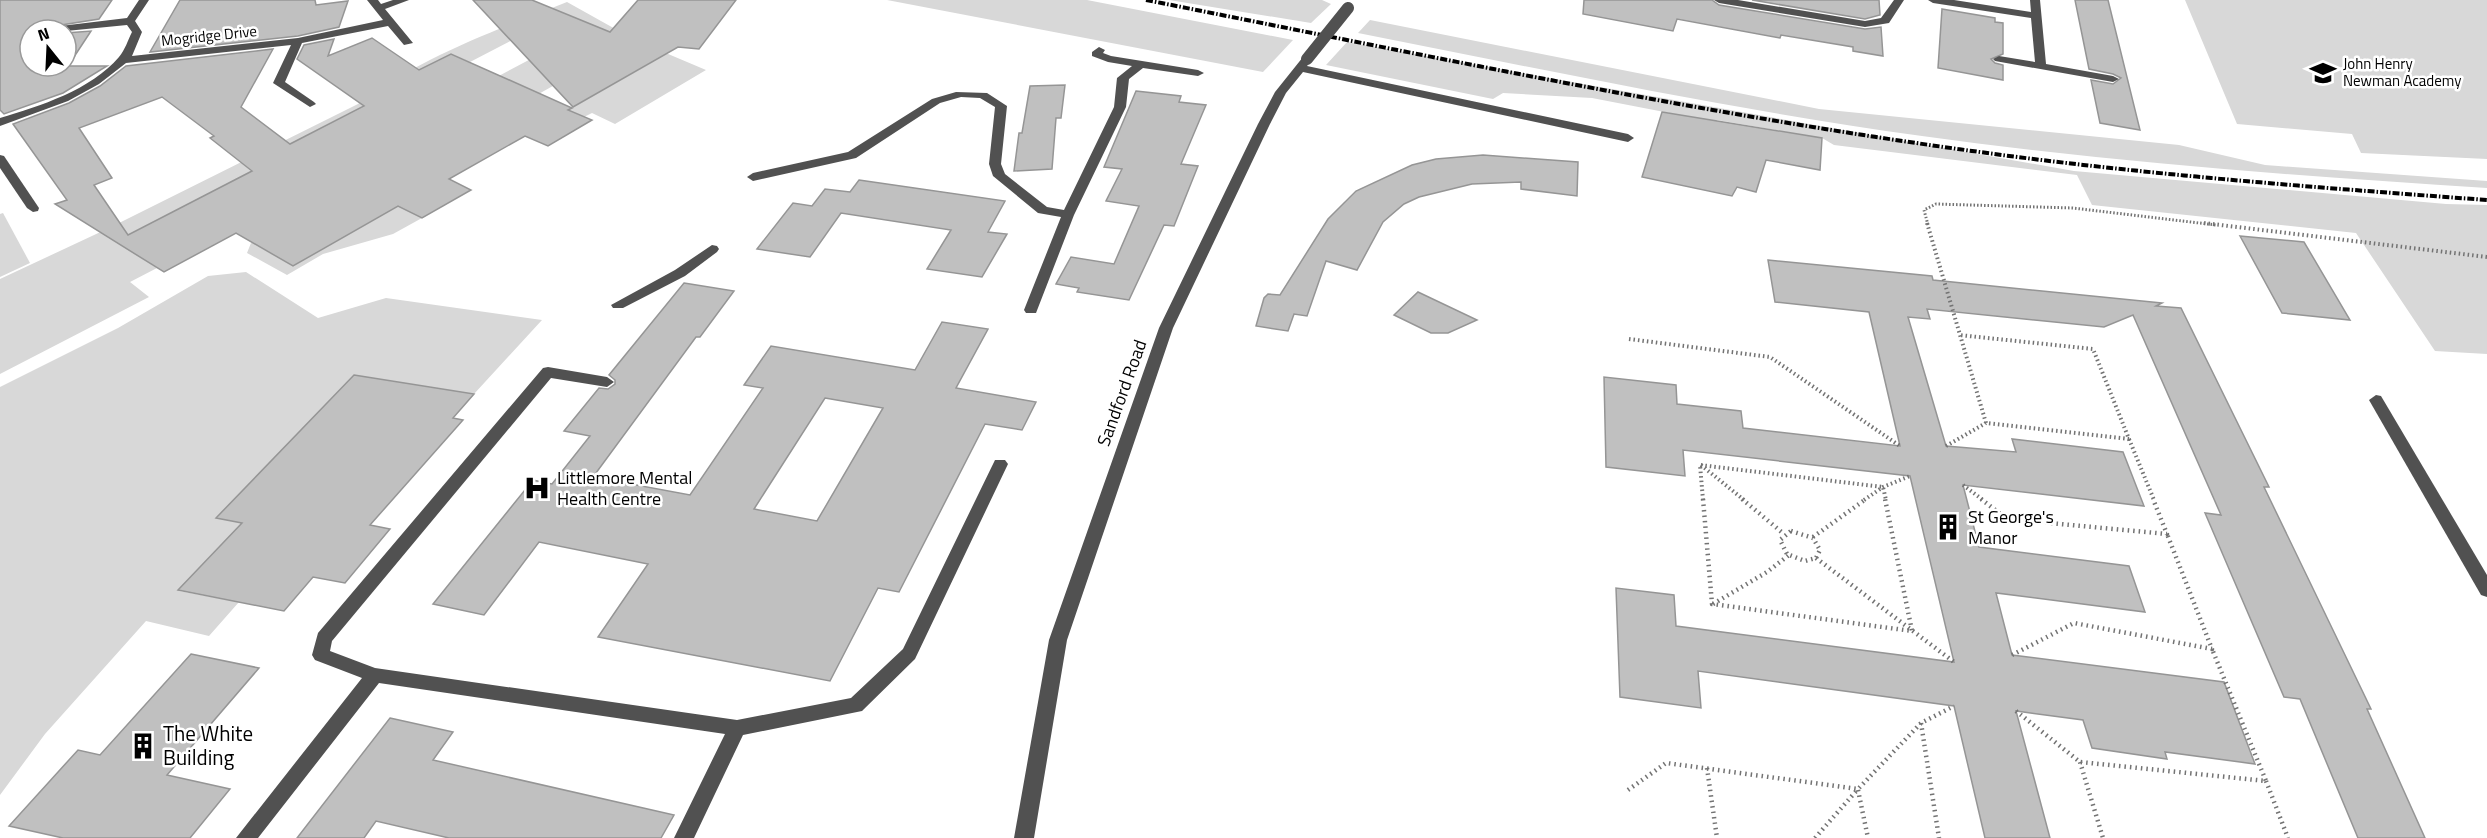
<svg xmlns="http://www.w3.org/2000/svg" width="2487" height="838" font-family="'Titillium Web',sans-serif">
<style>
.green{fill:#d8d8d8}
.building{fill:#c0c0c0;stroke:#959595;stroke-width:1.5;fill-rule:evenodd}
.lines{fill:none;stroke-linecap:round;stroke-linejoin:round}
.path-far2{stroke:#737373;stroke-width:3;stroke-dasharray:1.5 2;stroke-linecap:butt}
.path-far1{stroke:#737373;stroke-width:4;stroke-dasharray:1.5 3;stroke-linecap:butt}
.path{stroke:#737373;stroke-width:4.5;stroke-dasharray:1.5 4;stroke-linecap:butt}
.minor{fill:#515151;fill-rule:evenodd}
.rail{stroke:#000;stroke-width:4;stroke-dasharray:7 2 1.5 2;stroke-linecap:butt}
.minor-bridge{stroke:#515151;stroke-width:12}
.labels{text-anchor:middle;stroke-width:5;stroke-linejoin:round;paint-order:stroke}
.far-street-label{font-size:15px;fill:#000;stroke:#fff}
.far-poi-label{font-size:15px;fill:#000;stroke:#fff;text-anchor:start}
.street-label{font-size:18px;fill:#000;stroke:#fff}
.poi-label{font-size:18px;fill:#000;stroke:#fff;text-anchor:start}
.near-poi-label{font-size:21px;fill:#000;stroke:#fff;text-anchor:start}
</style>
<rect width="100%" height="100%" fill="#fff"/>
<g class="green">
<path d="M887,0h200l206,40 -30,32z"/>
<path d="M1169,0h153l9,4 -20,19z"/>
<path d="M2185,0h302v159l-126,-6 -9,-19 -115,-10z"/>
<path d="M567,2l68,38 71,30 -91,54 -23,-11 -8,4 -16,-7 81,-46 -32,-14 -82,46 -40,-18 98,-52 -29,-13 -94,49 -19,-8 -45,23 -37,46 -20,-10 -68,36 6,4 -171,88 41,27 -27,14 19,15 -149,77v-95l109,-51 249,-124c63,-47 136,-73 209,-102z"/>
<path d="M1370,20l449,89 360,36 86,20 222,16v7c-189,-12 -377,-26 -565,-52 -189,-26 -376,-66 -564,-103z"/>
<path d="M1347,42l727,129 372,33 41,1v149l-52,-3 -79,-118 -264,-28 -15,-30 -243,-30 -12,-7 -105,-18 -1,2 -124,-24 -89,-5 -10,6 -167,-34z"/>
<path d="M398,206l24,12 -29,16 -70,20 -36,21 -40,-22 4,-10 35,-22 -23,28 30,17z"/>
<path d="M3,213l27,50 -30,14v-63z"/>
<path d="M246,272l72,46 68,-20 156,22 -68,74 -120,-19 -137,142 81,16 -26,30 -58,-11 -35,39 60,11 -30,34 -63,-15 -101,113 -45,61v-408l118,-59 90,-52z"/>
</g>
<g class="building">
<path d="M0,0h112l-13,19 -69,11v36h36v-33l25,-2 -23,35h39l-44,27 -59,21 -4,-4z"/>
<path d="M180,0h135l1,5 32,-4 -9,26 -41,9 -148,16z"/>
<path d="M473,0h59l78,32 28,-32h98l-37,49 -21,-2 -105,60z"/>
<path d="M1584,0h128l7,5 146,24 16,-2 2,29 -30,-5v-4l-72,-12 -1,3 -103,-19 -4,12 -90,-17z"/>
<path d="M1752,0h127l1,15 -15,4z"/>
<path d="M2075,0h33l32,130 -40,-7 -9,-43 22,4 8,-6 -8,-4 -24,-5z"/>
<path d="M1942,9l53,9v4l8,1v31l-12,5 4,4 8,2v15l-65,-12z"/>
<path d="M372,38l47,32 32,-16 121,54 -4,2 24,10 -44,26 -23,-10 -76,43 22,11 -49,28 -24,-12 -105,60 -57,-33 -72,39 -109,-68 12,-4 -54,-76 56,-21 31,-17 26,-20 147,-17 -32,58 49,37 74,-38 -67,-47 7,-14 30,-6 -6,17zM162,97l52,39 -4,2 42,33 -124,64 -34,-50 18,-7 -33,-50z"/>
<path d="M1065,85l-4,33h-5l-4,51 -38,2 5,-38h3l8,-47z"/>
<path d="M1136,91l45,5 -2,6 27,3 -25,59 17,2 -24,60 -10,-1 -35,75 -52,-8 2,-4 -23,-4 15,-27 43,7 25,-58 -33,-5 16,-32 -18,-2z"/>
<path d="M1662,112l160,26 -2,32 -54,-10 -10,32 -19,-5 -5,9 -90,-19z"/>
<path d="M1483,155l95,7 -1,34 -56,-7v-7l-49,2 -53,13 -15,7 -21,18 -26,48 -31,-9 -19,55 -13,-2 -6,17 -32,-5 8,-28 4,-4 12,1 48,-76 28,-28 56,-26 24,-6z"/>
<path d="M859,180l146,21 -17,31 19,2 -25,43 -55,-8 24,-39 -110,-17 -31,44 -53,-8 36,-46 19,3 13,-17 25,3z"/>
<path d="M2240,236l64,6 46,78 -68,-7z"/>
<path d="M1768,260l164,16 1,4 229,23 -6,3 25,2 88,179h-5l107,222h-4l58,129h-67l-58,-139 -16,-2 -79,-184 16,2 -88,-200 -29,12 -177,-18 3,10 -22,-2 38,129 70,6 -4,-13 111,13 21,54 -181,-21 16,62 150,19 16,46 -149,-19 16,62 212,27 31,82 -90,-12 2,7 -75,-11 -9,-28 -67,-9 34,127h-65l-31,-132 -256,-35 3,37 -81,-11 -4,-109 58,7 2,31 278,36 -44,-186 -227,-26 2,26 -79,-9 -2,-90 72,8 1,19 64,7 2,17 157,18 -31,-134 -94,-10z"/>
<path d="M684,283l50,8 -34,46h-4l-103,140 97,18 73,-107 -19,-3 27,-39 144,24 27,-48 46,7 -32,59 80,14 -14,28 -37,-6 -86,168 -21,-4 -48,93 -232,-44 50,-73 -109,-22 -55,73 -51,-11 100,-124 19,4 38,-48 -26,-5 35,-43 9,1 7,-5v-4l-6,-5zM825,398l58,10 -66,113 -63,-12z"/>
<path d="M1418,292l59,28 -29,13h-17l-37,-18z"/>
<path d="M354,375l120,19 -21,24 10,2 -93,105 20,4 -45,54 -32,-6 -29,34 -106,-21 64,-67 -26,-5z"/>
<path d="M191,654l68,14 -92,107 63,14 -40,49h-127l-54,-12 69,-76 22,5z"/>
<path d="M390,718l63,14 -20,28 241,55 -13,23h-212l-73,-17 -12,17h-67z"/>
</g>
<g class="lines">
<path class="path-far2" d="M1928,225l-4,-15 12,-6 137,4 143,17"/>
<g class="path-far1">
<path d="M1927,223l59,200 143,16 -36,-90 -134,-14"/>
<path d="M2204,223l283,34"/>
<path d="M1629,339l141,18 130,89"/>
<path d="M2129,439l25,61"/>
<path d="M1946,446l40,-23"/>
<path d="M1701,465l43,35"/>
<path d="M1963,485l20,15"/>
<path d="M1703,500l-3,-35 183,22 3,13"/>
<path d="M1864,500l19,-13 27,-11"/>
</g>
<g class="path">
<path d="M1703,499l9,105 200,27 -27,-132"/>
<path d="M1742,499l42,35"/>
<path d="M1981,499l26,20 160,15 -14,-35"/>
<path d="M1791,531l22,7 7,12 -4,8 -11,3 -18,-7 -7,-14z"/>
<path d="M1813,537l53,-38"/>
<path d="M1816,558l138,104"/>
<path d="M1713,604l54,-32 22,-17"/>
<path d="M2012,655l62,-32 138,26 -45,-115"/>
<path d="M2016,711l64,51 186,19 -54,-132"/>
<path d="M1921,723l18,115"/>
<path d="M2080,762l23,76"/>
<path d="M1707,768l10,70"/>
<path d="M2266,781l22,57"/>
<path d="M1628,790l38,-27 192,26 63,-66 33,-17"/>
<path d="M1858,790l10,48"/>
<path d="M1815,838l43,-49"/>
</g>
<g class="minor">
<path d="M139,0h10l-14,21 7,11 -10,24 166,-18 85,-18 -16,-20h11l3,4 12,-4h16l-24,9 28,34 -9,2 -16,-19 -86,17 -17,39 29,20 2,2 -6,3 -37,-24 18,-38 -165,18 -27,21 -31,17 -68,25v-8c40,-12 91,-28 119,-61 6,-7 9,-17 13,-25l-5,-7 -61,6 -23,-1 1,-2 83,-10z"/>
<path d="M1714,0h24l127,21 16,-3 13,-18h10l-15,23 -24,4 -146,-24z"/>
<path d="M1928,0h26l77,12 -1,-12h10l6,64 67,12 6,3 -6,3 -118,-21 -2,-2 6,-3 36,6 -4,-44 -98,-15z"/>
<path d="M1099,47l6,3 -2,3 8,3 87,14 6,3 -6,3 -55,-8 -14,11 -3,28 -52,108 -38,98h-10l-2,-3 37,-93 -23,-4 -45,-37 -4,-12 6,-57 -15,-9 -19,-1 -21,6 -84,55 -103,23 -6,-4 6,-4 95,-21 84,-53 24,-7 31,1 20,13 -6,58 4,10 42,33 17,3 50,-103 3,-29 15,-12 -24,-4 -16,-6v-4z"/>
<path d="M1307,56l6,3 -6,7 321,68 6,4 -6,4 -325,-70 -17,21 -16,31 -97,204 -106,312 -33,198h-20l35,-198 110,-312 99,-204 17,-32 28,-35z"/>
<path d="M0,155l4,1 35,52 -1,3 -5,1 -6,-4 -27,-40z"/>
<path d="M712,245l5,1 2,3 -2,3 -32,24 -62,32h-10l-2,-3 64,-35z"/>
<path d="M548,367l59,10 7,5 -7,5 -56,-9 -219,263 -2,10 45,17 362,52 114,-22 52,-49 92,-189h10l3,4 -93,195 -53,52 -119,24 -49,103h-20l51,-104 -346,-51 -121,155h-22l126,-160 -47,-18 -3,-5 6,-22 225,-265z"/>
<path d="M2376,395l5,1 106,179v22l-6,-2 -112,-195z"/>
</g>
<path class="rail" d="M1146,0c270,53 539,111 812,149 176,25 352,38 529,51"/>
<path class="minor-bridge" d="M1307,59l41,-51"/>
</g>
<defs>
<g id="school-bare" transform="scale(2.07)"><path d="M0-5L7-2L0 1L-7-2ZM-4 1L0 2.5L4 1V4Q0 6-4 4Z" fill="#000" stroke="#fff" stroke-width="2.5" paint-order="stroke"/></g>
<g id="hospital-bare" transform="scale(2.07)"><path d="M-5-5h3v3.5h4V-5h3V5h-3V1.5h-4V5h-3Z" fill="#000" stroke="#fff" stroke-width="2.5" paint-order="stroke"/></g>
<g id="building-bare" transform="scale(2.07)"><path d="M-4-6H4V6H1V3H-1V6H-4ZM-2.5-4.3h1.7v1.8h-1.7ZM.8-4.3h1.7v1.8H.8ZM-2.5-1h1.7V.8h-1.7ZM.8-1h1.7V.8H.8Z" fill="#000" stroke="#fff" stroke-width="2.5" paint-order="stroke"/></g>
</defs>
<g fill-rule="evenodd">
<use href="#school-bare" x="2323" y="73"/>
<use href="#hospital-bare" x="537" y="488"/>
<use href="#building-bare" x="1948" y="527"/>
<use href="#building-bare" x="143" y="746"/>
</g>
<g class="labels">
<g class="far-street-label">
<text transform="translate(209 36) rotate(-6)" y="5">Mogridge Drive</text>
</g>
<g class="far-poi-label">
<text x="2343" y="69">John Henry<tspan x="2343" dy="17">Newman Academy</tspan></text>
</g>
<g class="street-label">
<text transform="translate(1122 393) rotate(-70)" y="6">Sandford Road</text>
</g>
<g class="poi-label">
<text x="557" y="484">Littlemore Mental<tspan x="557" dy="21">Health Centre</tspan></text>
<text x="1968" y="523">St George's<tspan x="1968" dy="21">Manor</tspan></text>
</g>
<g class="near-poi-label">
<text x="163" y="741">The White<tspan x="163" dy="24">Building</tspan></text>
</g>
</g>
<g transform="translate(48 48) rotate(342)"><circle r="28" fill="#ffffff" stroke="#999999" stroke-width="1.5"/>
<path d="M0-4.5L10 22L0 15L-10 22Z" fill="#000000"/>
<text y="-9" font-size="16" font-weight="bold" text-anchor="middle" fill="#000000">N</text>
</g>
</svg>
